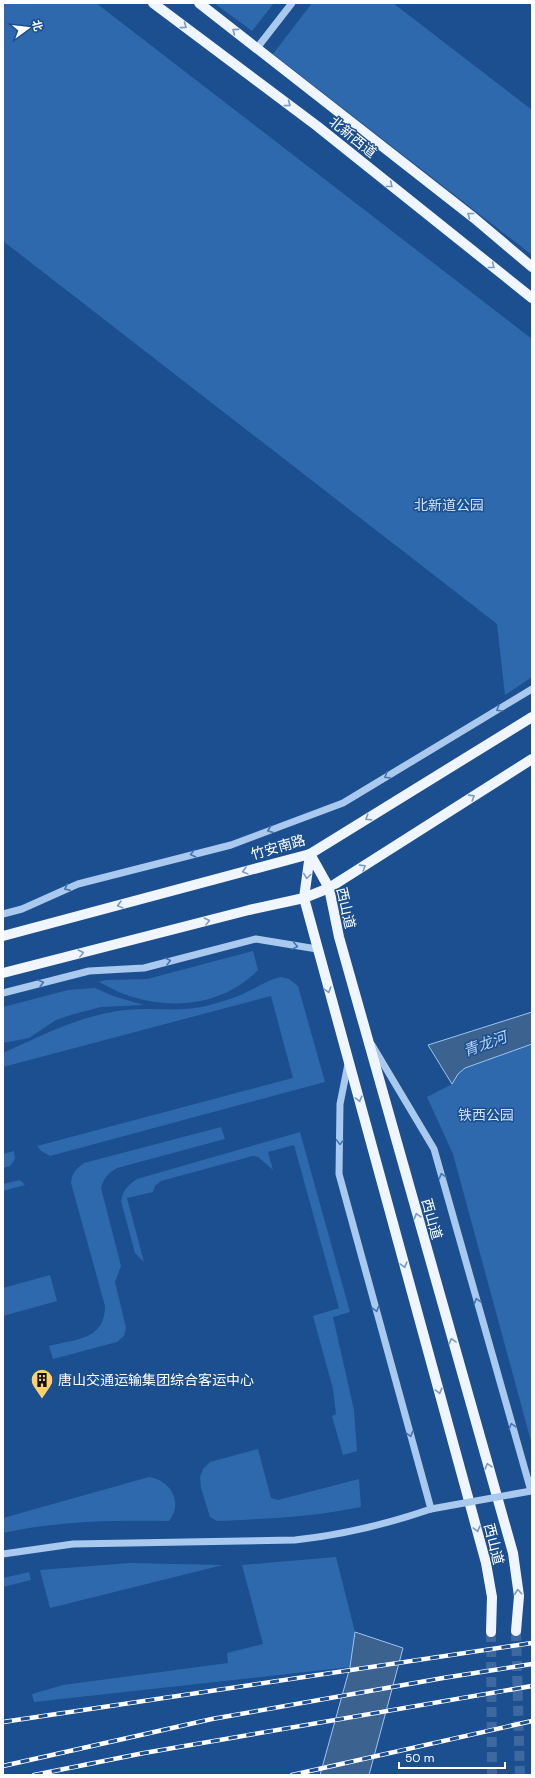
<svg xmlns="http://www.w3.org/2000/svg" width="535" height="1778" font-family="'DM Sans','Noto Sans SC',sans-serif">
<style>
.green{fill:#2e69ad}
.water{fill:#3c6290;stroke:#9cc4f0}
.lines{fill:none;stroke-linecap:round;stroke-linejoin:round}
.major-tunnel{stroke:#3d69a0;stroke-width:10;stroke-dasharray:10 5;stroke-linecap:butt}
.minor{stroke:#a9c9ee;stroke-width:7}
.major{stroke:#f0f6ff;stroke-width:10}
.rail-casing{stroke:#fff;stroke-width:4.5}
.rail{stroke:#1b4f8f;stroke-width:3;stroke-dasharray:9;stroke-linecap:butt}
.minor-bridge{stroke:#a9c9ee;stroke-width:7}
.oneway{stroke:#7b9ac1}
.oneway2{stroke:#4674ac}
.labels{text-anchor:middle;stroke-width:3;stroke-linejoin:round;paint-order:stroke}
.street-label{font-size:14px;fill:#fff;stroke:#1b4f8f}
.park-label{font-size:14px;fill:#cfe3fa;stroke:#1b4f8f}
.poi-label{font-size:14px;fill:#fff;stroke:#1b4f8f;text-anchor:start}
.water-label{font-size:15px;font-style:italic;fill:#b5d3f5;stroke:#1b4f8f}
</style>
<rect width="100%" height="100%" fill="#1b4f8f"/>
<g class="green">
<path d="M3,3h93l436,336v338l-27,18 -8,-71 -494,-383z"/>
<path d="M214,3h60l-22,28z"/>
<path d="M312,3h81l139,107v145l-259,-201z"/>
<path d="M253,951l5,19c-35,36 -88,41 -134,24 -8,-3 -16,-8 -25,-12l7,-2 41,-1z"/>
<path d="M280,977l9,2 9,7 27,96 -275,74 -9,-5 -4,-5 256,-68 -22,-82 -268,71v-14c40,-18 78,-38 122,-43 29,-3 57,3 85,-5 15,-4 30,-9 43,-16 10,-5 16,-9 27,-12z"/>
<path d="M95,988l18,8 31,9 -43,2 -27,7 -18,6 -27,18 -26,5v-36l65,-17z"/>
<path d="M532,1044v401l-79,-291 -26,-57 25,-13 6,-10 7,-6z"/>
<path d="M221,1127l4,12 -108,29c-9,5 -13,10 -16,20l20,78 -6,16 11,46 -2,8 -7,6 -64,17 -4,-13c27,-7 56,-6 56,-40l-34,-123c1,-10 5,-14 13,-20z"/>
<path d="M300,1132l50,180 -17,5 21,93 3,41 -14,4 -11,-39 4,-2 -3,-25 -20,-73 26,-8 -45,-163 -26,7 5,18 -15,-13 -5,-1 -92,25 -6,5 -2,6 -26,6 17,64 -9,-9 -14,-52c2,-11 7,-16 16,-22z"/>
<path d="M14,1151l1,8 -5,7 -7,2v-14z"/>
<path d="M20,1180l5,5 -22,6v-7z"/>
<path d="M50,1275l7,26 -54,15v-28z"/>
<path d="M258,1449l13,49 7,2 81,-21 2,28c-48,10 -95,12 -144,14l-7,-4 -9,-29 -1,-11 3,-8 7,-7z"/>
<path d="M149,1477c21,3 35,25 20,44 -56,-1 -111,0 -166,12v-15z"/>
<path d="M336,1557l19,75 -5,35 -316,35 -2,-8 31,-9 165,-22 -1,-10 36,-9 -21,-79z"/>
<path d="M130,1563l93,2 -173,43 -10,-38z"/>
<path d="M29,1572l2,8 -28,7v-9z"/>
</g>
<g class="water">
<path d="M532,1012v32l-67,24 -7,6 -6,10 -24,-39z"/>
<path d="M355,1632l48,16 -34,127h-49l30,-108z"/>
</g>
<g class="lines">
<g class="major-tunnel">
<path d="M516,1631l4,144"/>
<path d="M491,1632l1,143"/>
</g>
<g class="minor">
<path d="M257,48l35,-45"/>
<path d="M3,914l19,-5 56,-25 153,-39 112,-42 189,-114"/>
<path d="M3,993l86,-22 55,-3 112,-29 61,10"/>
<path d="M372,1045l62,104 97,342h1"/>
<path d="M3,1554l70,-10 222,-4c47,-5 92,-16 136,-31l-92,-335 1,-70 8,-40"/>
</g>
<g class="major">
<path d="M153,3l164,123 215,172"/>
<path d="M199,3l275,215 58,49"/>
<path d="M310,854l19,34 10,49 174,616 6,43 -3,35"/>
<path d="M310,854l-6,44 182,665 6,34 -1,35"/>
<path d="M3,936l307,-82 222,-137"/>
<path d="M3,973l246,-63 55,-12 25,-10 203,-129"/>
</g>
<g class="rail-casing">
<g id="rail">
<path d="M3,1722l529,-79"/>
<path d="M3,1766l209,-47 231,-41 89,-14"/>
<path d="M34,1775l110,-22 388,-67"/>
<path d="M292,1775l240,-54"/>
</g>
</g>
<use href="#rail" class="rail"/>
<path class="minor-bridge" d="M431,1509l100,-18"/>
</g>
<defs><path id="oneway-chevron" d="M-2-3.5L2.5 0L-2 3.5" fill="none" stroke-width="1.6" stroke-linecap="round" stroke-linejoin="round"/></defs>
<g class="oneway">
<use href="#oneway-chevron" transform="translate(184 26) rotate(37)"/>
<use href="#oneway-chevron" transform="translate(235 31) rotate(-143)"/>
<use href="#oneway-chevron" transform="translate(288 104) rotate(37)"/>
<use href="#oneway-chevron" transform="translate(390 185) rotate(39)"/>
<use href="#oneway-chevron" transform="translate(470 215) rotate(-142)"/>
<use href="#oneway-chevron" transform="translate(492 266) rotate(39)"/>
<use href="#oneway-chevron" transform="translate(472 797) rotate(-32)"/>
<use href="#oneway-chevron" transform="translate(368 818) rotate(148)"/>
<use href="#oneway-chevron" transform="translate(363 867) rotate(-32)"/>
<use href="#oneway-chevron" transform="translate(245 871) rotate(165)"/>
<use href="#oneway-chevron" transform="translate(307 876) rotate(98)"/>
<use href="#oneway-chevron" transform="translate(120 905) rotate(165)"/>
<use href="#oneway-chevron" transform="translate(207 921) rotate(-14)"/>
<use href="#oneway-chevron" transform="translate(81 953) rotate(-14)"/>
<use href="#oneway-chevron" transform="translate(328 990) rotate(74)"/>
<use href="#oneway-chevron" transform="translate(359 1099) rotate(75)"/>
<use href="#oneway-chevron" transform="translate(417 1216) rotate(-106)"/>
<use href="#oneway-chevron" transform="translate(404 1265) rotate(75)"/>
<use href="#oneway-chevron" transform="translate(452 1341) rotate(-106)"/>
<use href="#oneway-chevron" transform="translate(439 1391) rotate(75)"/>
<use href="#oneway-chevron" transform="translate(488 1466) rotate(-106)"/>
<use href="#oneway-chevron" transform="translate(477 1529) rotate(75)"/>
<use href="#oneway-chevron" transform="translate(518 1592) rotate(-95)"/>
</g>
<g class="oneway2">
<use href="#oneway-chevron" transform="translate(499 709) rotate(149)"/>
<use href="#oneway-chevron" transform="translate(387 776) rotate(149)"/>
<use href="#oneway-chevron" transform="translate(270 830) rotate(160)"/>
<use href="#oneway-chevron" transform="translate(193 854) rotate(166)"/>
<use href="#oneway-chevron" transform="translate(67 888) rotate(156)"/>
<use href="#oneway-chevron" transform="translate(295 946) rotate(10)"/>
<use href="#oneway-chevron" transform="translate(168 961) rotate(-14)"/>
<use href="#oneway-chevron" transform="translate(41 983) rotate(-15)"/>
<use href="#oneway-chevron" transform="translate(340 1142) rotate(91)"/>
<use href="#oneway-chevron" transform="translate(442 1176) rotate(-106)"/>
<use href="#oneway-chevron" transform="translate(477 1301) rotate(-106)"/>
<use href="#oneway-chevron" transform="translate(376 1309) rotate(75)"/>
<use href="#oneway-chevron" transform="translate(512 1426) rotate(-106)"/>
<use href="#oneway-chevron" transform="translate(410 1434) rotate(75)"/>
</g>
<defs>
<g id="building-pin" transform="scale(1.15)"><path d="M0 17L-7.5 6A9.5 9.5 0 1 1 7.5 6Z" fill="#ffd166" stroke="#1b4f8f"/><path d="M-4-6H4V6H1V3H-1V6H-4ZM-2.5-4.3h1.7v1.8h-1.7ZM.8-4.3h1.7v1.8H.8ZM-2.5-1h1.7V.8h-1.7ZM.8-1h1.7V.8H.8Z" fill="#111"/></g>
</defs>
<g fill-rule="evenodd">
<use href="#building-pin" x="42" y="1380"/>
</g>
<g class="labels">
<g class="street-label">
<text transform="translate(353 137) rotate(39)" y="5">北新西道</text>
<text transform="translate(278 847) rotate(-16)" y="5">竹安南路</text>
<text transform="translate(346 908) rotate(77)" y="5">西山道</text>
<text transform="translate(432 1219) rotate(74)" y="5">西山道</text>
<text transform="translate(494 1544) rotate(76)" y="5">西山道</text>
</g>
<g class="park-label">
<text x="449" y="510">北新道公园</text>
<text x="486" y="1120">铁西公园</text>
</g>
<g class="poi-label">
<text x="58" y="1385">唐山交通运输集团综合客运中心</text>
</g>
<g class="water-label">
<text transform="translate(485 1044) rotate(-20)" y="5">青龙河</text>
</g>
</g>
<rect width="535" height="1778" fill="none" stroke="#ffffff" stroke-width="8"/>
<g transform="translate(28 28) rotate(75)" stroke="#1b4f8f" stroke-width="3" paint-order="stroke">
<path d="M0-3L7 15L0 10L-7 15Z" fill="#ffffff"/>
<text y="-6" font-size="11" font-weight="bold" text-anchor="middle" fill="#ffffff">北</text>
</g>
<path d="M399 1762v6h106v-6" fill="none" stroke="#ffffff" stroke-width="2"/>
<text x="405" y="1762" font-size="12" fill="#ffffff" stroke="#1b4f8f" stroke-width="3" paint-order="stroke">50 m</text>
</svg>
